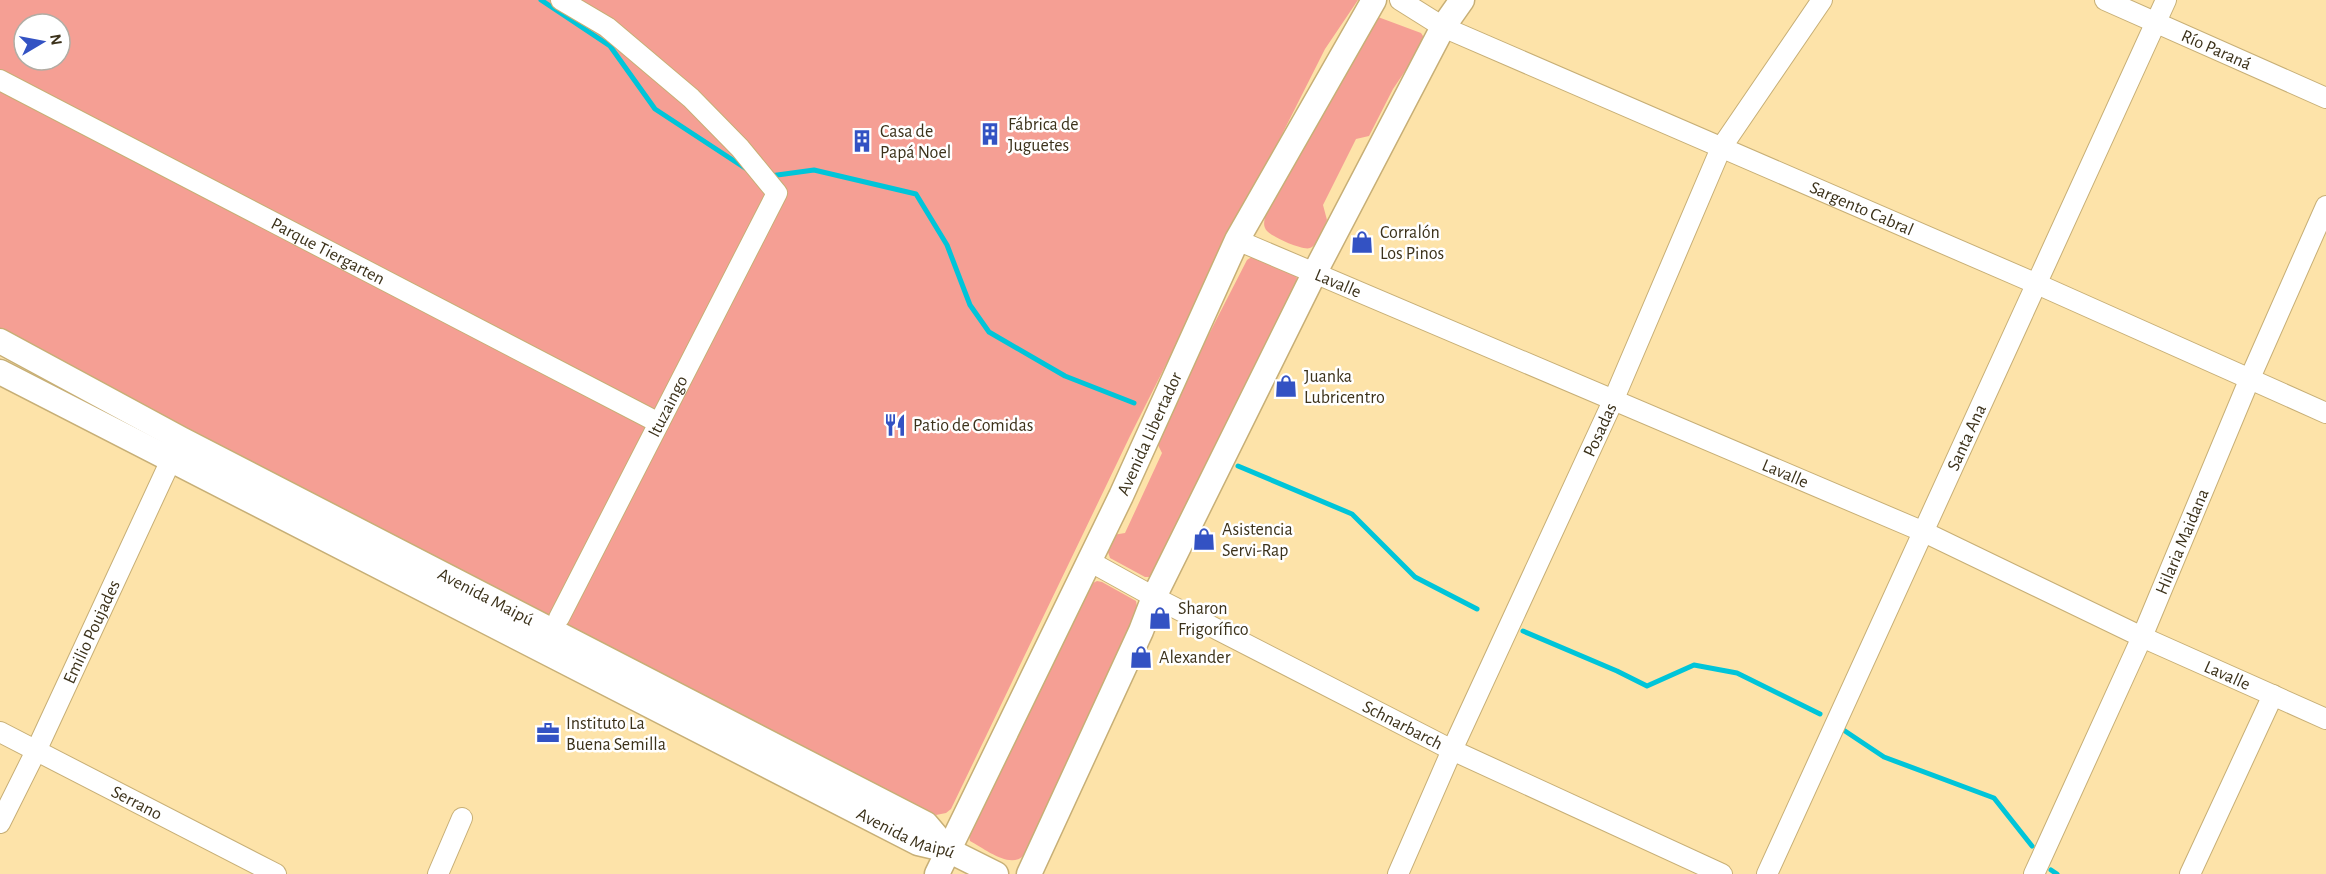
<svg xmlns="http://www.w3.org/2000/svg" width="2326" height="874" font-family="'Alegreya Sans',sans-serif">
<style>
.green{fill:#f59f94;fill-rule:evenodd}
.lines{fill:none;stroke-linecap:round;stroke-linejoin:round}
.stream{stroke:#00c5d9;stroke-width:5}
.minor-casing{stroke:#c7af76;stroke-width:22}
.major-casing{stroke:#c7af76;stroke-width:27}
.minor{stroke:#fff;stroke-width:20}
.major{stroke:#fff;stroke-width:24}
.labels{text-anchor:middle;stroke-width:5;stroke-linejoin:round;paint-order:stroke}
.street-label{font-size:18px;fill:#3c321b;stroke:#fff}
.poi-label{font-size:18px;fill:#3c321b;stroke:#fff;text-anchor:start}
</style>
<rect width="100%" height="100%" fill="#fde3a9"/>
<g class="green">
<path d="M0,0h1358l-33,49 -195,387 -179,373 -5,4 -10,2 -936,-482zM24,24h36v36h-36z"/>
<path d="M1378,17l43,16 4,6 -3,7 -29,43 -24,47 -13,3 -33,66 4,15c-4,8 -8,25 -17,28 -7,3 -38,-11 -43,-17 -4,-4 -3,-9 -2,-14l106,-194z"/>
<path d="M1253,256l42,18 2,4 -2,9 -143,290h-7l-35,-19 -3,-9 6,-14 12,-2 37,-80 -7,-14 92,-179z"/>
<path d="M1097,581l5,1 34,19 2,11 -114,243c-13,15 -39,-6 -54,-14l-2,-11 121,-245z"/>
</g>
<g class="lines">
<g class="stream">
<path d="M541,0l69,46 45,63 93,61"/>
<path d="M770,176l44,-6 102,24 31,51 23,60 19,27 76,44 69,27"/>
<path d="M1238,466l114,48 63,63 62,32"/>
<path d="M1523,631l94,40 30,15 47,-21 43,8 83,41"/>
<path d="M1842,729l42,28 110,41 38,48"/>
<path d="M2051,870l6,4"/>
</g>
<g class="minor-casing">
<g id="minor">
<path id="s1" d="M1400,0l43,27 594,257 289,129"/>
<path id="s2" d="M2105,0l221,98"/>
<path id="s3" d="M0,80l659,343"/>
<path id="s4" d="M1237,240l687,292 218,105 184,82"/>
<path id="s5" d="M1089,561l65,36 298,153 270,124"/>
<path id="s6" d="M559,618l218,-425 -37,-45 -49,-50 -84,-71 -46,-27"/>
<path id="s7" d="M0,732l276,142"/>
<path id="s8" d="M0,823l36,-72 141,-304"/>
<path d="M438,874l24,-56"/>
<path id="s9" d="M1398,874l54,-124 161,-349 108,-253 101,-148"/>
<path id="s10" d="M1767,874l399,-874"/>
<path id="s11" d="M2034,874l108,-237 108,-259 76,-172"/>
<path d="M2190,874l83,-179"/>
</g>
</g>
<g class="major-casing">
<g id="major">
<path id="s12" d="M0,341l181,98 745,385 22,26"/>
<path id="s13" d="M0,372l918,471 30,7 48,24"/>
<path id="s14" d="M937,874l184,-378 116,-256 137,-240"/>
<path d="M1029,874l112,-243 13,-34 161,-325 128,-245 19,-27"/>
</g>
</g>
<use href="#minor" class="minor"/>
<use href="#major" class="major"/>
</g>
<defs>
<g id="building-bare" transform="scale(1.8)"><path d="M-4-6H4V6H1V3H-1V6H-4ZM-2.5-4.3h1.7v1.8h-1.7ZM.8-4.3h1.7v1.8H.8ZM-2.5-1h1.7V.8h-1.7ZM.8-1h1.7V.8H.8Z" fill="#3352c3" stroke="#fff" stroke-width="2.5" paint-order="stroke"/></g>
<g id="shop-bare" transform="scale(1.8)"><path d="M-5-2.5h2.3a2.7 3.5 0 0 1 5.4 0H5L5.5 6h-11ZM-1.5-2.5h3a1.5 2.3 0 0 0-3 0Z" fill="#3352c3" stroke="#fff" stroke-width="2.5" paint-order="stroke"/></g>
<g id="restaurant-bare" transform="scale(1.8)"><path d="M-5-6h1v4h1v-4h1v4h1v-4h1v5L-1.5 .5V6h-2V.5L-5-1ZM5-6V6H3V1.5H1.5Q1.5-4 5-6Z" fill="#3352c3" stroke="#fff" stroke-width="2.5" paint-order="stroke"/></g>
<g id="office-bare" transform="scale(1.8)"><path d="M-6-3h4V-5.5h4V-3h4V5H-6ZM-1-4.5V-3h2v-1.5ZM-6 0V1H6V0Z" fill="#3352c3" stroke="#fff" stroke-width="2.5" paint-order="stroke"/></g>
</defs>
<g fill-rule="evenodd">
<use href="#building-bare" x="990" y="134"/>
<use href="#building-bare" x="862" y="141"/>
<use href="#shop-bare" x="1362" y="242"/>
<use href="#shop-bare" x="1286" y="386"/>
<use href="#restaurant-bare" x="895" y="425"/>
<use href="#shop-bare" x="1204" y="539"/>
<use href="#shop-bare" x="1160" y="618"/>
<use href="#shop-bare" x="1141" y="657"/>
<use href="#office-bare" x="548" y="733"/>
</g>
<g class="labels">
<g class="street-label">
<text dy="6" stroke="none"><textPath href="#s2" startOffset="122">Río Paraná</textPath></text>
<text dy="6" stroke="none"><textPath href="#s1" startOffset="507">Sargento Cabral</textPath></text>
<text dy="6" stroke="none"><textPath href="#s3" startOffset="370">Parque Tiergarten</textPath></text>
<text dy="6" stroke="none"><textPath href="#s4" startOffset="110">Lavalle</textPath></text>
<text dy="6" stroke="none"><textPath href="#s6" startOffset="238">Ituzaingo</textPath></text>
<text dy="6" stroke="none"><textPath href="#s9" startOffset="488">Posadas</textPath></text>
<text dy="6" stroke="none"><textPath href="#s14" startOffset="489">Avenida Libertador</textPath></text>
<text dy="6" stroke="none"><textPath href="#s10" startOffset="480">Santa Ana</textPath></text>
<text dy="6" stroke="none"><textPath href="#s4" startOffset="596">Lavalle</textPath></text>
<text dy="6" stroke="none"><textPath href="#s11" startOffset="364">Hilaria Maidana</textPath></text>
<text dy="6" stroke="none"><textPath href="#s12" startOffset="549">Avenida Maipú</textPath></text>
<text dy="6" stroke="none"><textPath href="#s8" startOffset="212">Emilio Poujades</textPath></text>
<text dy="6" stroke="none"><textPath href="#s4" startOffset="1082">Lavalle</textPath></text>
<text dy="6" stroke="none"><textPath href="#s5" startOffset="354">Schnarbarch</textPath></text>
<text dy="6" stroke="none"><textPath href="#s7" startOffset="154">Serrano</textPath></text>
<text dy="6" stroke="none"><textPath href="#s13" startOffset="1017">Avenida Maipú</textPath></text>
</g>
<g class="poi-label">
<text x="1008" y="130">Fábrica de<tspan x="1008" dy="21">Juguetes</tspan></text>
<text x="880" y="137">Casa de<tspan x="880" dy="21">Papá Noel</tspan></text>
<text x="1380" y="238">Corralón<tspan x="1380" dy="21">Los Pinos</tspan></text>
<text x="1304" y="382">Juanka<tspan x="1304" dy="21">Lubricentro</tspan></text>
<text x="913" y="431">Patio de Comidas</text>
<text x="1222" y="535">Asistencia<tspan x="1222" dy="21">Servi-Rap</tspan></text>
<text x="1178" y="614">Sharon<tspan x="1178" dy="21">Frigorífico</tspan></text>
<text x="1159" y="663">Alexander</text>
<text x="566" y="729">Instituto La<tspan x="566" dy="21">Buena Semilla</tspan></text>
</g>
</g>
<g transform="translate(42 42) rotate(80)"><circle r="28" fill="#ffffff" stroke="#b1ada4" stroke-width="1.5"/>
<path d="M0-4.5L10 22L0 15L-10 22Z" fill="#3352c3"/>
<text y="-9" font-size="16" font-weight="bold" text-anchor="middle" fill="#3c321b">N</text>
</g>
</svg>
